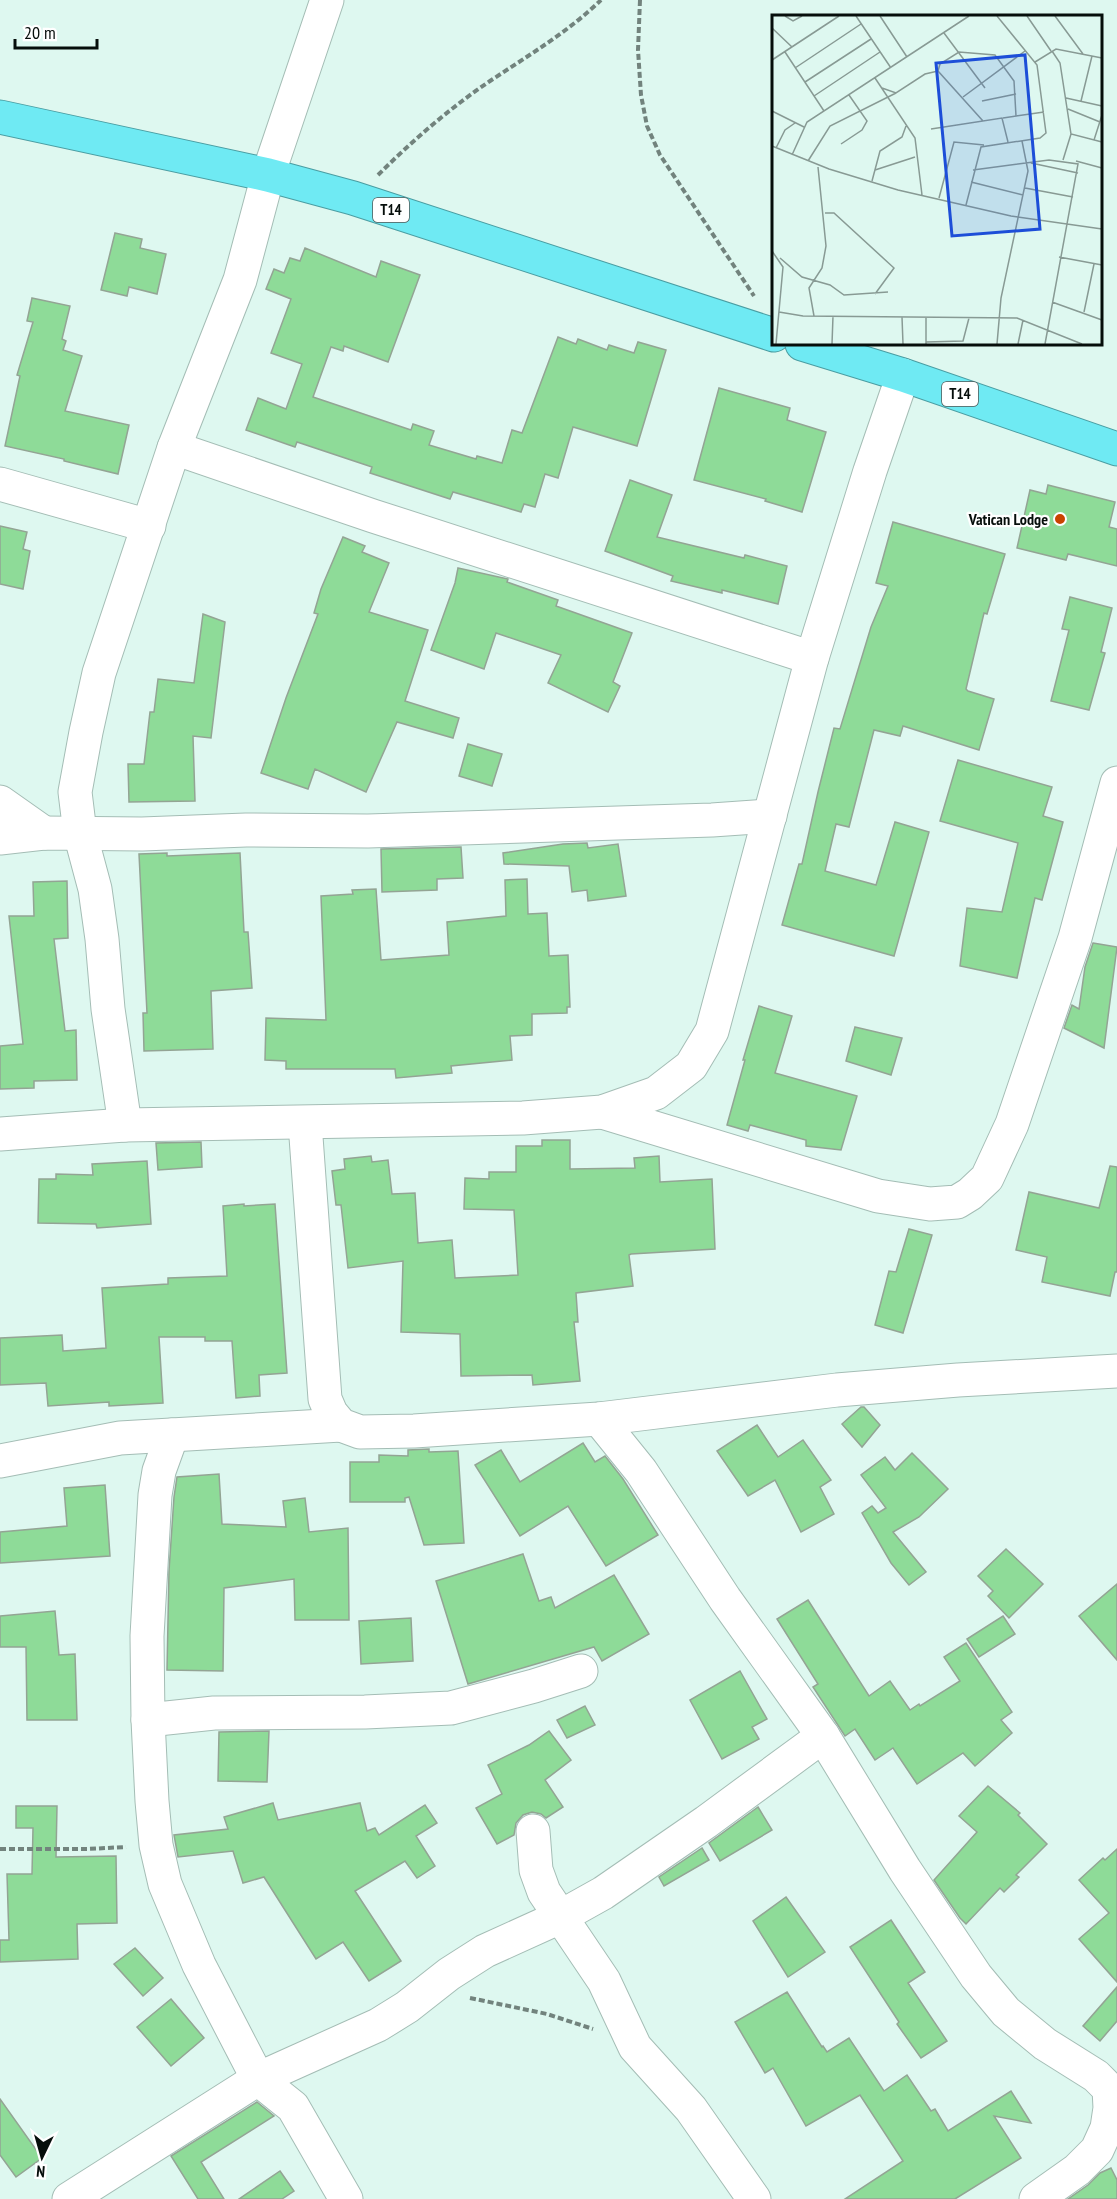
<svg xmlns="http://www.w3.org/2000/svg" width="1117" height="2199" font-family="'PT Sans Narrow',sans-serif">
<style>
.building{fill:#8edb98;stroke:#93a494;stroke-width:1.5}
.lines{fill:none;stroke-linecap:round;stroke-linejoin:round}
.street-casing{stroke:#a4bdb5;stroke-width:35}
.highway-casing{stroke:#4a9da2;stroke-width:35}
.path{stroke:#72837d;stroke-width:4;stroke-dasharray:6 3;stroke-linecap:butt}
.street{stroke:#fff;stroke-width:33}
.highway{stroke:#6feaf3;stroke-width:33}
.poi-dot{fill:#c94400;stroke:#fff;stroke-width:2}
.labels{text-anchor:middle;stroke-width:4.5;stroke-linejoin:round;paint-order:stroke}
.shield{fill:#fff;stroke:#515654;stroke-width:1.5}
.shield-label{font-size:15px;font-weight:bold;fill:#060e0b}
.poi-label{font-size:16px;font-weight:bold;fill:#060e0b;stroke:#fff;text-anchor:end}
.inset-road{fill:none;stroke:#889a94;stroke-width:1.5}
.view{fill:#1d4ed8;fill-opacity:0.15;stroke:#1d4ed8;stroke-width:3}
.inset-edge{fill:none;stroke:#060e0b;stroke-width:3}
</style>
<rect width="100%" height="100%" fill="#def8f0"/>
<g class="building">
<path d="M115,233l27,6 -2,9 26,6 -9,40 -28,-7 -2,9 -26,-6z"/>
<path d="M305,248l71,29 5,-16 39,14 -32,87 -44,-16 -1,5 -12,-4 -18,50 98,33 2,-6 21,7 -5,14 47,14 1,-3 25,7 10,-33 10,3 36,-96 18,7 2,-5 29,11 2,-5 25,8 4,-11 28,8 -29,96 -64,-19 -15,51 -13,-4 -10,33 -11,-3 -3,8 -68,-20 -3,7 -80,-26 2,-6 -75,-25 -2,5 -49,-17 12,-32 28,11 16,-45 -31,-11 20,-54 -25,-10 8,-20 10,4 6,-15 10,3z"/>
<path d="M32,298l38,8 -8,33 4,2 -3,9 19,6 -17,55 64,14 -11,49 -54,-13v-2l-59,-13 15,-70 -3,-1 16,-53 -6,-1z"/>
<path d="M719,388l71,20 -3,12 39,12 -24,80 -37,-11 1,-2 -72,-19z"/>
<path d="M630,480l42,15 -15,42 87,21 1,-3 42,11 -9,38 -56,-14v3l-51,-12 2,-5 -68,-25z"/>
<path d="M1048,485l67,17 -6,25 8,2v37l-49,-12 -2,6 -49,-12 13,-58 16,4z"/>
<path d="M893,522l112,32 -18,60 -3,-1 -18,76 2,2 26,8 -15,51 -76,-24 -3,10 -26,-6 -25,97 -13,-3 -11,47 51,14 19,-63 34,10 -35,124 -112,-31 17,-61h3l16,-72 16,-64 6,1 31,-102 17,-41 -12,-3z"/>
<path d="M0,526l27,6 -4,17 7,2 -7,38 -23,-5z"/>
<path d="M343,537l22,9 -3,6 27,11 -20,49 59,18 -23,71 54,17 -6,20 -56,-16 -31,70 -51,-23 -7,20 -47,-16 25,-75 32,-84 -4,-1 7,-24z"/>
<path d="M458,568l50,11 -1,3 51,18 -2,6 76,27 -19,49 7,4 -12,26 -60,-29 13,-28 -65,-22 -12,36 -53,-19 24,-67z"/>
<path d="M1070,597l42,11 -11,44 4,1 -16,57 -38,-9 18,-71 -7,-1z"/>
<path d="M203,614l22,8 -14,116 -18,-2 2,65 -66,1 -1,-38h16l6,-52h4l4,-33 36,4z"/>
<path d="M468,744l34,10 -10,32 -33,-10z"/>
<path d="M958,760l94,27 -9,29 20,6 -21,78 -7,-2 -18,80 -57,-12 7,-58 35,4 16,-69 -78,-22z"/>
<path d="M587,843l1,5 30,-4 8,52 -38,5 -1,-11 -15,2 -3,-26 -65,-2 -1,-11 60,-9z"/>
<path d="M461,847l2,31 -26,1v11l-55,2 -1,-43z"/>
<path d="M167,853v3l73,-3 4,79h4l4,56 -41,3 2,58 -69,2 -1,-38h4l-8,-159z"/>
<path d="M527,879l1,35 19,-1 2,43 19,-1 2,52h-3v6l-35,1v21l-22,1 2,24 -61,6 1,7 -56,5 -1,-9h-109v-8l-21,-1 1,-42 60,2 -5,-124 32,-2 -1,-4 24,-1 5,71 68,-5 -2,-33 59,-6 -1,-36z"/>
<path d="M67,881l1,57 -14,1 11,92 11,-1 1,50 -43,1v7l-34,1v-43l23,-2 -14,-128h25l-1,-34z"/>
<path d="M1093,943l24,4 -13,101 -40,-20 8,-23 7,4 6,-42z"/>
<path d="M759,1006l33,10 -17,57 82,23 -16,54 -35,-4v-6l-56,-15 -2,6 -21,-6 18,-65h-2z"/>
<path d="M855,1027l47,11 -11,37 -45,-14z"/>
<path d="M542,1140h28v29l65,-1 -1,-10 25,-2 1,26 52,-3 3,70 -84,5 -2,1 4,31 -57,7 2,29h-4l6,59 -47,4 -1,-10 -71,1 -1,-42 -59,-2 2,-71 -55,7 -7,-63h-5l-4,-34 13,-2 -1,-10 27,-3 1,6 16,-2 4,34 23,-1 3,50 34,-3 3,38 63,-3 -4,-65 -50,-1 1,-31 24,1v-7h27v-26h26z"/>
<path d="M201,1142l1,25 -44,3 -2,-27z"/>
<path d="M147,1161l4,63 -54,4 -1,-4 -58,-1 1,-44h17v-5l37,1 -1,-11z"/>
<path d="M1110,1166l7,1v105h-2l-5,24 -68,-14 5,-25 -31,-7 13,-58 70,16z"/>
<path d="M244,1204v2l31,-2 12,169 -28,2 1,21 -24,2 -4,-57h-27v-4h-46l4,66 -54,3v-4l-61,4 -2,-23 -46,2v-47l62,-3 1,16 43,-3 -4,-60 66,-4v-6l59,-2 -4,-70z"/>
<path d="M909,1229l23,6 -29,98 -28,-8 14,-54 7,1z"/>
<path d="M861,1407h3l16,18 -18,22 -20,-23z"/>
<path d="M757,1425l21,32 25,-17 28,40 -11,7 14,27 -33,18 -26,-52 -27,16 -31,-45z"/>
<path d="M583,1443l12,19 10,-6 18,23 35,56 -52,31 -38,-60 -48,30 -45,-71 26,-15 19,32z"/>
<path d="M429,1449v3l29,-1 6,92 -40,2 -15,-48 -4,1v4h-55v-40h29v-7l29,1v-6z"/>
<path d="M912,1453l36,36 -29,28 -26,15 33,40 -17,13 -18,-22 -29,-50 10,-7 6,7 8,-5 -25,-33 24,-18 10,13z"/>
<path d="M219,1474l3,50 64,3 -3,-26 22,-3 4,34 39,-4 1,92h-54l-1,-41 -70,9 -1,83 -56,-1 2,-99 5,-74 3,-20z"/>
<path d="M105,1485l5,71 -110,7v-31l67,-6 -3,-38z"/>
<path d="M1006,1549l37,35 -34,34 -21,-22 5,-5 -15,-15z"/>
<path d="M523,1554l16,47 12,-4 4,11 59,-33 35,59 -47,27 -8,-14 -126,37 -32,-103z"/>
<path d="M1117,1584v76l-38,-44z"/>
<path d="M808,1600l61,96 21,-15 20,29 9,-6 1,2 40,-25 -16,-24 22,-14 46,69 -11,8 11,13 -37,33 -12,-13 -46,31 -24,-36 -18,12 -20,-31 -10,7 -32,-49 5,-3 -41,-65z"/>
<path d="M55,1611l4,44 16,-1 2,66h-50l-1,-73h-26v-31z"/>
<path d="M1003,1616l12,18 -36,23 -12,-18z"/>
<path d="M411,1618l2,43 -52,3 -2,-43z"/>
<path d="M740,1671l27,48 -15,8 7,12 -37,20 -32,-59z"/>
<path d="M585,1706l10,19 -28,13 -10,-18z"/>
<path d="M269,1731l-2,51 -49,-1 1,-49z"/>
<path d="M549,1731l22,29 -26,20 18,27 -17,11 -5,-4 -9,-2 -9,3 -7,8 -2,12 -17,9 -21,-36 26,-14 -14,-29 41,-20z"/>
<path d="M988,1786l32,27 -2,2 29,29 -31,31 3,2 -15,15 -4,-4 -34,36 -6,-6 -26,-38 43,-48 -18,-16z"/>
<path d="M273,1803l5,17 82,-17 7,28 8,-3 4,7 46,-30 12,18 -21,13 19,30 -18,12 -12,-17 -50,30 46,70 -32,20 -26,-39 -27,17 -52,-82 -21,6 -10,-32 -55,6 -4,-22 54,-6 -4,-12z"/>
<path d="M16,1806h41l-1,51 60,-1 1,67 -40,1 1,35 -78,3v-22h9l-2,-66h25l1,-46h-17z"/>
<path d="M758,1807l14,23 -52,31 -11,-18z"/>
<path d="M702,1848l7,12 -45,26 -5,-9z"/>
<path d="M1117,1849v133l-38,-43 30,-26 -30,-33 24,-22 2,2z"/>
<path d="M786,1897l39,55 -37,25 -35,-56z"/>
<path d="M891,1920l34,52 -17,11 39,58 -26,17 -24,-34 2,-2 -49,-75z"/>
<path d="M135,1948l28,30 -20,18 -29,-32z"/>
<path d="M1117,1987v34l-17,20 -17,-15z"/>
<path d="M787,1992l35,55 1,-1 4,6 22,-14 35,53 23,-16 24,36 4,-2 13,22 63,-40 20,32 -37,-7 27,42 -66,41h-110l58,-38 -43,-66 -54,31 -33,-58 -8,5 -30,-51z"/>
<path d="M171,1999l33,39 -33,28 -34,-39z"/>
<path d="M0,2099l42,59 -26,19 -16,-22z"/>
<path d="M257,2102l17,14 -73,46 23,37h-26l-27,-43z"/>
<path d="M1111,2168l6,12v19h-49l20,-14 12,-12z"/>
<path d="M280,2171l14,20 -12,8h-43z"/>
</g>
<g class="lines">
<g class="street-casing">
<g id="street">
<path d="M174,448l199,68 439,142"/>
<path d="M0,484l149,42"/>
<path d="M0,802l44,31"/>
<path d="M0,838l44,-5 98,1 104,-4 122,1 344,-11 58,-4"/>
<path d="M602,1112l276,84 52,8 27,-2 13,-8 17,-16 25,-54 63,-186 42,-155"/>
<path d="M305,1123l20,276 6,14 10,12 19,7 54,-1 185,-12 238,-29 121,-10 159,-9"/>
<path d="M125,1125l-17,-116 -6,-70 -7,-50 -15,-56 -5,-41 11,-60 13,-59 75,-225 66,-168 28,-105 59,-175"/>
<path d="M0,1134l125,-9 398,-7 79,-6 54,-19 35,-27 21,-35 100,-373 58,-187 33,-96"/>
<path d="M599,1419l42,52 84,128 98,137 82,134 71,106 30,36 39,32 51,32 13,13 1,19 -3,20 -10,22 -20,20 -41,29"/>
<path d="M172,1435l-13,36 -4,24 -8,141 1,84 4,81 4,44 9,39 34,81 59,114 35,28 53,92"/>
<path d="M0,1461l120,-23 221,-13"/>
<path d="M148,1720l66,-7 151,-1 86,-4 83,-22 47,-15"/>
<path d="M533,1831l3,39 8,22 60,89 31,66 56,62 63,90"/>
<path d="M69,2199l189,-120 120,-54 29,-18 42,-33 36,-23 75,-34 43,-24 103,-71 117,-86"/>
</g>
</g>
<g class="highway-casing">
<g id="highway">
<path d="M0,117l268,58 85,23 421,137"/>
<path d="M802,344l101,31 214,74"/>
</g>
</g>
<g class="path">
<path d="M640,0l-2,50 3,45 6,31 13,29 94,141"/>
<path d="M378,175c34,-34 72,-67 112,-94 39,-26 78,-49 111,-81"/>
<path d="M0,1849h87l39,-2"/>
<path d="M470,1998l77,16 46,15"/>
</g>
<use href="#street" class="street"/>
<use href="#highway" class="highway"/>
</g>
<circle class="poi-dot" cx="1060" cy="519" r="6"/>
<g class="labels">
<g class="shield">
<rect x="373" y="198" width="36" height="24" rx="4.5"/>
<rect x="942" y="382" width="36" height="24" rx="4.5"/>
</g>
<g class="shield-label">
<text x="391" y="215">T14</text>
<text x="960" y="399">T14</text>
</g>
<g class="poi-label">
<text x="1048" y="525">Vatican Lodge</text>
</g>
</g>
<g transform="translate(772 15)">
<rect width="330" height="330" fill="#def8f0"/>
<path class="inset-road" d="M13,1l8,5 9,-5M84,1l35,52M108,1l27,41M255,1l24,35M283,1l28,38M0,13l20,19M172,18l41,55M280,36l8,12 11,71 31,8M13,37l39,59M0,45l67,-44M263,47l21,-13 46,9M23,53l66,-44M103,63l40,60 7,57M33,67l66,-43M110,73l14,5 29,-19 13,-3M42,81l66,-44M191,82l62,-46M294,83l36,8M210,86l34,-7M309,86l11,-45M296,94l32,13M0,96l32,16M231,103l41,-6M211,106l-45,-50 2,-7 19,-12 36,3 19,26 2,35M159,114l71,-11 6,24M322,125l8,-25M69,129l21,-14 5,-9 -18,-26M0,131l57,23 69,21 113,26 91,13M4,133l9,-18 10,-7M20,140l15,-33 162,-106M291,145l8,-26M36,146l22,-35 66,-33M304,146l26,7M259,148l47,10M103,155l40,-13M201,155l76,-10 29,4 -33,180M100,166l8,-30 22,-14 4,-11M199,167l52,13M253,173l48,9M167,183l15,-56 30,3M194,190l15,-58 59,-9 6,-5 -9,-68 -40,-49M53,198h9l60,55 -19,26M0,236l11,16 -7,77M287,242l43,8M8,243l22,19 28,8 14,10 44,-3M280,287l50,18M7,297l24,4 214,2 65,26M312,297l10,-48M42,301l-5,-28 13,-20 4,-22 -8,-79M130,302l1,27M154,327l37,-1 6,-23M60,329l1,-28M154,329v-26M225,329l4,-46 27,-127 -6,-30M246,329l5,-24"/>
<path class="view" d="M253,40l15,174 -88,7 -16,-173z"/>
<rect width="330" height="330" class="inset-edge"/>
</g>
<g transform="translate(42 2157) rotate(185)" stroke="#ffffff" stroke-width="4.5" paint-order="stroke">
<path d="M0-4.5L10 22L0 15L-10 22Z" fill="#060e0b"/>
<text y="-9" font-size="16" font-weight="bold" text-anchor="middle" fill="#060e0b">N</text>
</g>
<path d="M15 39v9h82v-9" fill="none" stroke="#060e0b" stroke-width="3"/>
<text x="24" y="39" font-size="18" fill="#060e0b" stroke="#ffffff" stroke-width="4.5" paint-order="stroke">20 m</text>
</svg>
